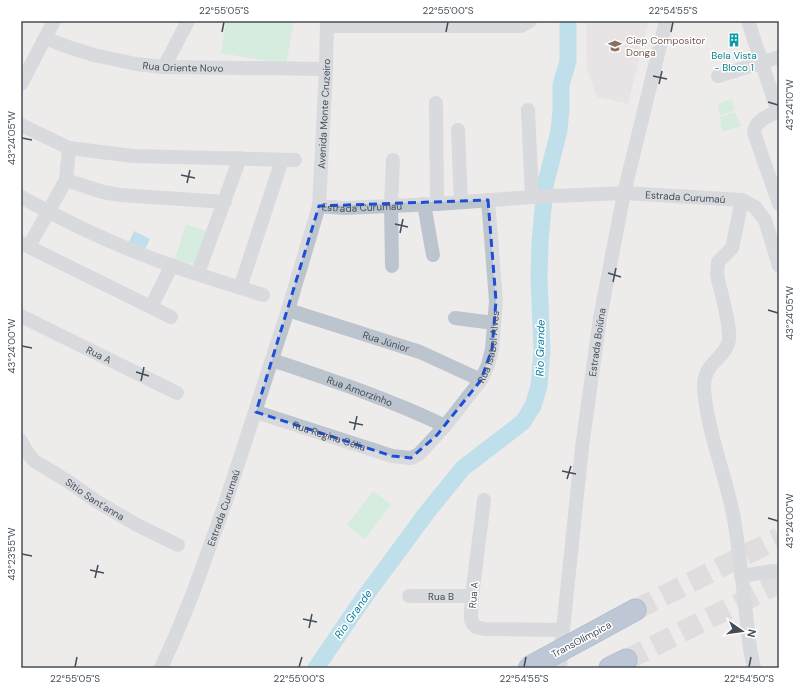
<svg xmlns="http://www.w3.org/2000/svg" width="800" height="689" font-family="'DM Sans',sans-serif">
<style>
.education{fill:#dfdcdd}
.green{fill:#b8edce}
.water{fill:#86d2e9}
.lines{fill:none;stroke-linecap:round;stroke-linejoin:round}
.river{stroke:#86d2e9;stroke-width:17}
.highway-tunnel{stroke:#ccccce;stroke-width:21;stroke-dasharray:21 10;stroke-linecap:butt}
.highway-casing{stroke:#6e87a6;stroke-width:23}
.minor{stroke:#bcc5ce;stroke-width:14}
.highway{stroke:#839cba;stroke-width:21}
.highway-bridge-casing{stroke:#6e87a6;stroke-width:23;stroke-linecap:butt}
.highway-bridge{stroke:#839cba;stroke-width:21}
.marked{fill:none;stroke:#1d4ed8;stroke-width:3;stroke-dasharray:8 5;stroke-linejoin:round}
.ticks{fill:none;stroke:#444e58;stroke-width:1.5}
.labels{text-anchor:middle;stroke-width:3;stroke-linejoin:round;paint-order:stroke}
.education-label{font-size:10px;fill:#785e54;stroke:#fff;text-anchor:start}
.culture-label{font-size:10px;fill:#0d838f;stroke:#fff}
.street-label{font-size:10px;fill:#444e58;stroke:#fff}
.water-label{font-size:11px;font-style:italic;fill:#0e7ea1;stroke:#fff}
.neatline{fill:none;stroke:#444e58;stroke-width:1.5}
.ticks-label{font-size:10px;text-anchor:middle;fill:#444e58}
</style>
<rect width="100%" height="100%" fill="#eeebeb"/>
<path class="education" d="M586,21h63l-21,83 -31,-7 -10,-27z"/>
<g class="green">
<path d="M226,21h68l-8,43 -65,-11z"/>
<path d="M732,99l3,11 -15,6 -2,-12z"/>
<path d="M735,112l6,14 -19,6 -2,-15z"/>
<path d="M186,224l20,7 -11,34 -20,-6z"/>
<path d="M373,491l18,14 -26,34 -18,-14z"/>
</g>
<path class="water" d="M134,231l16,8 -5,10 -16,-7z"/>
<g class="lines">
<path class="river" d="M316,668l47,-69 65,-88 35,-43 60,-46 10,-16 6,-20 3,-35 -3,-73 1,-36 5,-56 14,-55 2,-22v-24l7,-24v-40"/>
<g class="highway-tunnel">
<path d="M635,610l144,-72"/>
<path d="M626,660l153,-77"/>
</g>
<g class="highway-casing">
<g id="highway">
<path d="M589,635l46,-25"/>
<path d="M610,668l16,-8"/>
</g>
</g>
<g class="minor">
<path d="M748,21l30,91"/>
<path d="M327,26h194l9,-5"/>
<path id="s1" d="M45,38l23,9 26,8 42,9 28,3 162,2"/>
<path d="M164,67l24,-46"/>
<path d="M718,76l61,-19"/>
<path d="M21,84l33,-63"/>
<path d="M436,103l1,101"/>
<path d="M528,110l4,87"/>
<path d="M779,111c-11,5 -24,9 -25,22l25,71"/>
<path d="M21,125l48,23 64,8 162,4"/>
<path d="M458,130l3,72"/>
<path d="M66,180l37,12 17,3 105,7"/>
<path d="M21,197c42,23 85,44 130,61 36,14 75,25 112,37"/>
<path d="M742,200l-10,48 -14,14 -1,13c3,15 16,56 11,69 -7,17 -25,20 -24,44 3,44 22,87 30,131 7,43 11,87 16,130l4,19"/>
<path d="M424,204l9,51"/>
<path id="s2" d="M319,206l25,2 93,-4 95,-7 92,-4 118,7 13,7 10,13 14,46"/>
<path d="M21,243l150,74"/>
<path d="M29,246l37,-66 3,-32"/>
<path d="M392,266l-1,-61 2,-45"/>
<path d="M198,273l42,-115"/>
<path d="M240,288l42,-128"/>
<path d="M151,307l21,-42"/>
<path id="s3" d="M288,310l132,42 61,28"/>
<path id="s4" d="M21,316l156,77"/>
<path d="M455,318l39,5"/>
<path id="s5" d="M272,360c59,20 117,39 173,66"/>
<path id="s6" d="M256,412l136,44 19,2 8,-4 26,-28 36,-46 7,-15 4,-16 4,-48 -8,-101"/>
<path id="s7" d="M21,441l6,11 7,9 7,4 28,17 27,19 41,24 41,20"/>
<path d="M484,500l-12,96 -1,16v8l2,4 3,3 9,2 78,1"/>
<path d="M741,576l32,-5 6,1"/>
<path id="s8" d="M409,596h63"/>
<path id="s9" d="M161,668l14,-31 18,-44 34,-95 61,-188 31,-104 7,-137 1,-48"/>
<path id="s10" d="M560,668l3,-38 19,-183 18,-129 24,-125 42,-172"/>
</g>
<use href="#highway" class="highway"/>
<g class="highway-bridge-casing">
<path id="highway-bridge" d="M528,668l61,-33"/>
</g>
<use href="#highway-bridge" class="highway-bridge"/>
</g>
<path d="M0 0H800V689H0ZM488,200l8,101 -4,48 -11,31 -44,55 -26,23 -19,-2 -136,-44 63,-206z" fill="#eeebeb" fill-opacity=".55" fill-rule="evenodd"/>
<path class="marked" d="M488,200l8,101 -4,48 -11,31 -44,55 -26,23 -19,-2 -136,-44 63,-206z"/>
<path class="ticks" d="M222,32l2,-10M446,32l2,-10M671,32l2,-10M653,76l14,3M659,84l3,-13M768,102l10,3M22,138l10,2M181,175l14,3M187,183l3,-13M395,224l13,3M400,233l3,-14M608,273l13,4M613,282l3,-14M768,310l10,3M22,346l10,2M136,372l13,4M141,381l3,-14M349,422l14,3M354,430l3,-14M562,471l14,3M567,479l4,-13M768,518l10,3M22,554l10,2M90,570l14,3M95,578l3,-13M303,619l14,3M309,628l3,-14M75,667l2,-10M299,667l3,-10M524,667l2,-10M749,667l2,-10"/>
<defs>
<g id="building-bare" transform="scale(1.08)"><path d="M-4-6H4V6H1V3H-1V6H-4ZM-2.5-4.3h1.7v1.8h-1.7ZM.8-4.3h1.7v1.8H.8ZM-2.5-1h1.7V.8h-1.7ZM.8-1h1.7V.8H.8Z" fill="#0f9aa8" stroke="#fff" stroke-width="2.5" paint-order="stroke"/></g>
<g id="school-bare" transform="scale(1.08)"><path d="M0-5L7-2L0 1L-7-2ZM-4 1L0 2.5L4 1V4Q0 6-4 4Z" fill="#8d6e63" stroke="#fff" stroke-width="2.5" paint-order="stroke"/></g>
</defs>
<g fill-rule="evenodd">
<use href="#building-bare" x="734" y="40"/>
<use href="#school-bare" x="615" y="46"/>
</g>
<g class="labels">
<g class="education-label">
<text x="626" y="44">Ciep Compositor<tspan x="626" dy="12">Donga</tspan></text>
</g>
<g class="culture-label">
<text x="734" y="59">Bela Vista<tspan x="734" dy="12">- Bloco 1</tspan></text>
</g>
<g class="street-label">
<text dy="4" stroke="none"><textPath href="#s1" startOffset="142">Rua Oriente Novo</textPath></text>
<text dy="4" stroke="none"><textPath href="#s9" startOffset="581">Avenida Monte Cruzeiro</textPath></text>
<text dy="4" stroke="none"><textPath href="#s2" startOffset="367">Estrada Curumaú</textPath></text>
<text dy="4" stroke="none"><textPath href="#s2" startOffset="43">Estrada Curumaú</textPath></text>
<text dy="4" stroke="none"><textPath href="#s3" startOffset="103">Rua Júnior</textPath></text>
<text dy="4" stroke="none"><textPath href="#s10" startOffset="328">Estrada Boiúna</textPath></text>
<text dy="4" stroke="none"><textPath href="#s6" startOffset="302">Rua Isabel Alves</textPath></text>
<text dy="4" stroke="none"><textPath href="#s4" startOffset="87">Rua A</textPath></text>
<text dy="4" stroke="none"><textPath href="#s5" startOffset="93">Rua Amorzinho</textPath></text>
<text dy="4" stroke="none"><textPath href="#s6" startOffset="77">Rua Regina Célia</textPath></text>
<text dy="4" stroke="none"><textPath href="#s7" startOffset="96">Sítio Sant'anna</textPath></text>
<text dy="4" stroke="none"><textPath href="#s9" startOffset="172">Estrada Curumaú</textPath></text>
<text transform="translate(473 595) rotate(-85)" y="4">Rua A</text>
<text dy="4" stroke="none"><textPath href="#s8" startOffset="32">Rua B</textPath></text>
<text transform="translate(581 639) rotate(-28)" y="4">TransOlímpica</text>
</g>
<g class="water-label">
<text transform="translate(540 348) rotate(-89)" y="4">Rio Grande</text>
<text transform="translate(353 614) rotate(-55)" y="4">Rio Grande</text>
</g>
</g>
<rect width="800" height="689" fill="none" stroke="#ffffff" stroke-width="44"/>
<g transform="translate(742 631) rotate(103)" stroke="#ffffff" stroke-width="3" paint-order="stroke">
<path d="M0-3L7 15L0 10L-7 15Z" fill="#444e58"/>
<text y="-6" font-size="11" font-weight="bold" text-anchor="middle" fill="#444e58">N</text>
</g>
<rect x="22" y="22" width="756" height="645" class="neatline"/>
<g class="ticks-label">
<text x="224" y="14">22°55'05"S</text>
<text x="448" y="14">22°55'00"S</text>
<text x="673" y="14">22°54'55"S</text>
<text transform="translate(789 105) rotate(-90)" y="4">43°24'10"W</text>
<text transform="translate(11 138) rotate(-90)" y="4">43°24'05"W</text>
<text transform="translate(789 313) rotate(-90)" y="4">43°24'05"W</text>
<text transform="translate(11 346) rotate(-90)" y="4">43°24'00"W</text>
<text transform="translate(789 521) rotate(-90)" y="4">43°24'00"W</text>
<text transform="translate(11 554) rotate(-90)" y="4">43°23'55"W</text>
<text x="75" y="682">22°55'05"S</text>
<text x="299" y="682">22°55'00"S</text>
<text x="524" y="682">22°54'55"S</text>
<text x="749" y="682">22°54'50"S</text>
</g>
</svg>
